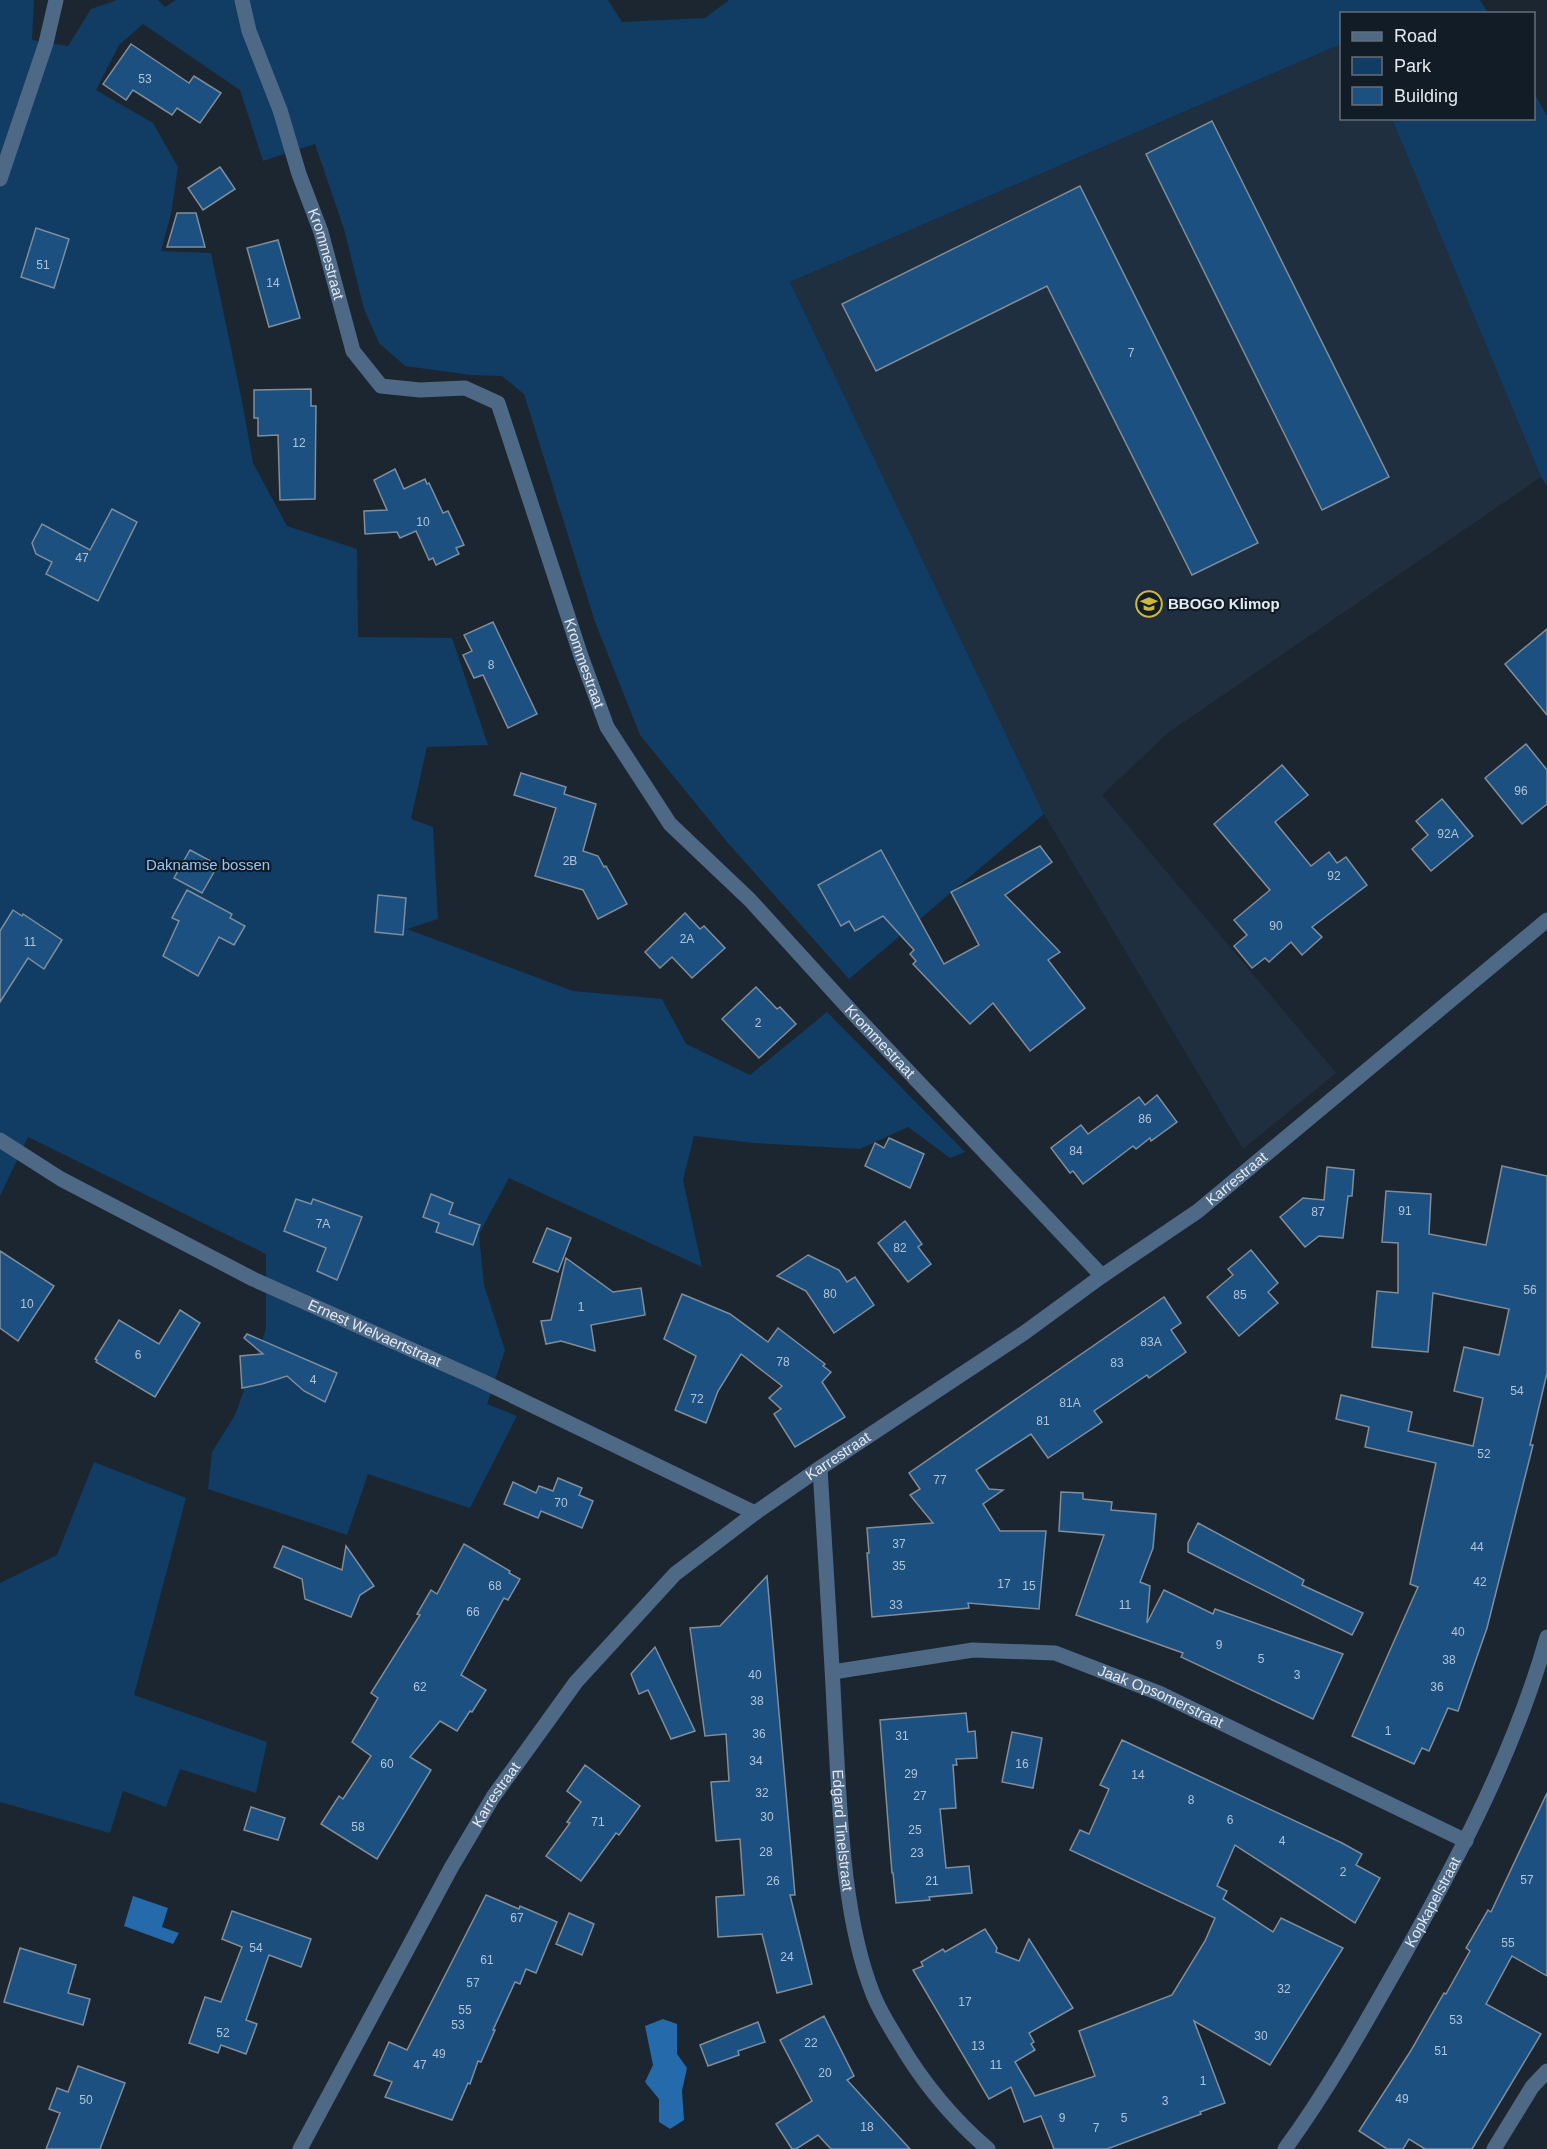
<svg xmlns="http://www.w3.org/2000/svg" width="1547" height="2149" font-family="Arial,sans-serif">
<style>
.built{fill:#202f3f}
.green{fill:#113c63}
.water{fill:#256aaa}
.building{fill:#1c5081;stroke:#808d9a;stroke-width:1.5}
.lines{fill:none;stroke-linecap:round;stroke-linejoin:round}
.minor{stroke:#4e6985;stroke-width:15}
.labels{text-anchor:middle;stroke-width:4.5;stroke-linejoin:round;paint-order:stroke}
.number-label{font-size:12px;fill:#b1c4d5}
.street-label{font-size:15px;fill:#e3eaf1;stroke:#121c27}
.poi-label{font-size:15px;font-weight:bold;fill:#e3eaf1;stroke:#121c27;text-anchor:start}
.park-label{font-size:15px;fill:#93c6fa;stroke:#121c27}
</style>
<rect width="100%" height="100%" fill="#1c2631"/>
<path class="built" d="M1341,44l1,74 50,1 149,358 -372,255 -67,63 234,278 -93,76 -199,-335 -254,-532z"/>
<g class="green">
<path d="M0,0h34l-2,40 36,6 23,-37 26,-9h41l7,7 11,-7h432l14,22 83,-4 24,-18h751l8,13 -146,1 -1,30 -551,238 254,532 -195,165 -122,-137 -87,-107 -45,-113 -71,-228 -22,-18 -31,-1 -66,-9 -26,-23 -15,-34 -20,-80 -29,-85 -52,17 -23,-71 -97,-66 -24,21 -23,45 57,33 25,44 -7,47 -10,37 50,2 31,148 11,62 34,63 70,23 1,88 94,1 36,107 -61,2 -16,72 22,8 5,92 -31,10 166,62 89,8 24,45 64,31 77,-63 138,140 -15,6 -42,-31 -48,22 -106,-6 -60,-7 -11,44 19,87 -193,-89 -30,56 5,51 21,65 -18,54 30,12 -47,92 -102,-34 -21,61 -139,-46 4,-37 23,-37 31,-86v-75l-238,-117 -28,59z"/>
<path d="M1534,93l13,23v370l-6,-9 -149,-358 142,-1z"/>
<path d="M94,1462l92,36 -52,197 133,47 -11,51 -76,-24 -14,38 -43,-16 -13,42 -110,-31v-219l57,-28z"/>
</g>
<g class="water">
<path d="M133,1896l35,12 -6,19 17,6 -6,11 -49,-18z"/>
<path d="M663,2019l14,5v30l10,14 -5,23 2,29 -14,9 -11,-7v-23l-14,-17 8,-17 -8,-39z"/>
</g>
<g class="building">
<path d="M131,44l58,39 5,-7 27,17 -21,30 -23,-15 -5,7 -39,-25 -7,10 -23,-16z"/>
<path d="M1212,121l177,356 -67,33 -176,-356z"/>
<path d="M220,167l15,22 -32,21 -15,-22z"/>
<path d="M1080,186l178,357 -66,32 -145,-289 -171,85 -34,-67z"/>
<path d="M177,213h19l9,34h-38z"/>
<path d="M36,228l33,11 -15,49 -33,-11z"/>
<path d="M278,240l22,78 -31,9 -22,-79z"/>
<path d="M311,389v17h5l-1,93 -35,1 -2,-65 -20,1v-18h-4v-28z"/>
<path d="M395,469l9,20 21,-10 2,5 2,-1 14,30 5,-2 16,34 -8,3 3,6 -23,11 -3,-7 -4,2 -13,-29 -16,7 -3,-6 -32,2 -1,-23 23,-1 -13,-30z"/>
<path d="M112,509l25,13 -39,79 -52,-27 6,-12 -16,-8 -4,-11 10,-19 48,26z"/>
<path d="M493,622l44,92 -29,14 -25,-53 -9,3 -11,-23 9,-4 -8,-16z"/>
<path d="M1547,629v86l-42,-51z"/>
<path d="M1526,744l21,26v34l-25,20 -37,-46z"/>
<path d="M1282,765l26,30 -33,27 36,44 18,-14 8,11 9,-6 21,28 -55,42 10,10 -20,18 -11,-13 -22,20 -4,-4 -13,10 -18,-22 13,-11 -13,-15 36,-30 -56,-66z"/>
<path d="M521,773l45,14 -2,7 32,10 -13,47 15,5 6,11 2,-1 21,38 -29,15 -15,-29 -48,-14 21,-68 -42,-13z"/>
<path d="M1442,799l31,37 -42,35 -19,-22 16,-14 -12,-14z"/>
<path d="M1040,846l12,16 -47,33 55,57 -12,8 37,48 -55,43 -37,-48 -23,21 -57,-60 3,-3 -6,-7 4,-4 -31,-34 -28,15 -6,-10 -8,5 -23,-41 63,-35 63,114 35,-19 -28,-53z"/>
<path d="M190,850l28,15 -16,28 -28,-15z"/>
<path d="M187,890l45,24 -2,4 15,8 -11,19 -15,-8 -21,39 -35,-20 16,-35 -7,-3z"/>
<path d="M378,895l28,3 -3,37 -28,-3z"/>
<path d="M13,910l9,6 1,-2 39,26 -18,29 -16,-11 -28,44v-71z"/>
<path d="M685,913l15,16 4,-3 21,22 -33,30 -20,-21 -12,11 -15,-16z"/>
<path d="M756,987l21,22 3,-2 16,17 -37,34 -37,-39z"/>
<path d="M1157,1095l20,27 -26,19 -1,-3 -14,11 -3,-3 -50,38 -10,-13 -3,2 -19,-25 30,-23 7,9 51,-37 6,8z"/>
<path d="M889,1138l35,16 -14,34 -45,-22 10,-23 9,5z"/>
<path d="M1502,1166l45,10v197l-17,72h3l-46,183 -29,83 -10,-3 -19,43 -7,-3 -8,16 -62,-28 66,-149 -8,-3 26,-121 -71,-16 4,-20 -33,-8 5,-24 71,17 -4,19 65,15 10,-48 -29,-7 10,-44 35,8 10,-46 -76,-16 -5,59 -56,-5 5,-56 21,2v-50l-16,-1 4,-51 45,3 -2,40 57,11z"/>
<path d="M1327,1167l27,3 -2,26h-4l-5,42 -24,-2 -14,11 -25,-30 23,-19 21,2z"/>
<path d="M431,1194l22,9 -4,11 31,11 -7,20 -37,-13 3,-9 -16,-6z"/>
<path d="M296,1199l15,5 2,-5 49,18 -25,63 -20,-9 9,-23 -42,-17z"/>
<path d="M905,1221l17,23 -4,3 13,17 -23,18 -30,-39z"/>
<path d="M547,1228l24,10 -13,34 -25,-10z"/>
<path d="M1251,1250l27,33 -10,9 10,11 -39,33 -32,-39 26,-22 -5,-6z"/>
<path d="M0,1251l54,35 -36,55 -18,-13z"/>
<path d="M808,1255l31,15 8,12 8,-5 19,28 -40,28 -28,-42 -29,-15z"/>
<path d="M566,1258l47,34 28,-4 4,27 -54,10 4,26 -34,-10 -15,3 -5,-23 10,-1z"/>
<path d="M682,1294l48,20 38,28 10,-14 47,36 -2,2 8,6 -9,10 23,35 -50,30 -21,-33 7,-5 -12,-11 13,-12 -41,-32 -23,37 -12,32 -31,-13 21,-54 -32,-17z"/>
<path d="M1164,1297l17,26 -10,7 15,22 -37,26 -2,-3 -53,36 8,11 -54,36 -17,-24 -55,36 13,19 14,1 -20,14 17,27h46l-7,78 -71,-6 1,5 -97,9 -5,-64h2l-2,-25 66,-5 -23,-28 10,-6 -11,-16z"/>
<path d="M180,1310l20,13 -45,74 -59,-35 1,-2 -2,-1 24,-39 40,24z"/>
<path d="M247,1334l90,39 -12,29 -21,-11 -17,-15 -25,8 -20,4 -2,-32 23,-2 -19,-16z"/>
<path d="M558,1478l24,10 -3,7 14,6 -11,27 -41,-17 -3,7 -34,-14 9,-22 23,11 3,-7 14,5z"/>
<path d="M1061,1492l22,1v6l29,3 -1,8 45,4 -3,34 -13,34 10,4 -3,37 17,-33 49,24 2,-5 128,45 -30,65 -132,-62 2,-4 -107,-38 28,-80 -45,-4z"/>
<path d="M1198,1523l106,57 -2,5 61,28 -11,22 -164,-83v-9z"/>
<path d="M464,1544l46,27 -1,2 11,6 -12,21 -4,-2 -43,77 25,15 -14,22 -2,-1 -13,20 -17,-10 -30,36 21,13 -54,89 -56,-35 18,-28 4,3 28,-43 -19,-14 26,-44 -7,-5 49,-78 -3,-1 14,-24 6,4z"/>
<path d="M283,1546l59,24 4,-24 28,40 -14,9 -9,22 -46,-18 -3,-20 -28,-12z"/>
<path d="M767,1576l28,319h-5l22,89 -35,9 -15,-59 -44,3 -2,-40 28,-2 -4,-56 -24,2 -5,-59 18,-1 -3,-47 -21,2 -15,-108 30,-2z"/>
<path d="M655,1647l40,84 -24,8 -23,-49 -9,4 -8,-20z"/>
<path d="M966,1713l2,19 7,-1 2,27 -21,1 1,6h-4l3,43 -16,1 6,59 23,-2 3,27 -43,4 1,3 -34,3 -3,-30h-1l-12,-153z"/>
<path d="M1012,1732l30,6 -9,50 -31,-6z"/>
<path d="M1122,1740l220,103 20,11 -6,11 24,13 -25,45 -120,-78 -18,41 10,5 -4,8 50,33 8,-14 62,30 -73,117 -76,-44 31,82 -25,9 1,2 -94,35h-53l-13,-33 -17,6 -13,-35 -22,12 -76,-129 10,-4 -2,-4 22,-13 2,3 40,-23 12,19 -1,4 23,9 10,-22 44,69 -44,25 5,9 -3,2 4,6 -20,12 20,34 60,-20 -16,-45 93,-36 33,-54 10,-23 -145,-68 10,-20 9,4 20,-45 -9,-4z"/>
<path d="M585,1765l55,41 -21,29 -3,-2 -35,48 -35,-25 24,-33 -3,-1 14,-20 -14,-11z"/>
<path d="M1547,1793v183l-35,-20 -26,48 55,30 -69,115h-47l-16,-10 -6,10h-16l-28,-18 51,-79 34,-59 2,1 24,-43 -4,-3 22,-38 3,2z"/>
<path d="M251,1807l34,11 -7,22 -34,-10z"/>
<path d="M486,1895l33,14 1,-3 37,16 -21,51 -10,-4 -6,15 -5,-2 -22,48h2l-14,32 -3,-1 -8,23 -2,-1 -16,37 -67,-23 7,-15 -18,-7 15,-33 18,8z"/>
<path d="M232,1911l79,28 -10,28 -32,-12 -23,65 11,4 -11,30 -25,-9 -3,8 -29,-10 16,-46 16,5 21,-55 -20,-8z"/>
<path d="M569,1913l25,11 -12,31 -26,-11z"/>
<path d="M20,1948l56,17 -8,28 22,6 -7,26 -79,-23z"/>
<path d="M824,2016l30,60 -7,4 63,69h-79l-13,-14 -22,14h-4l-16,-25 36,-23 -32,-61z"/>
<path d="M758,2022l7,20 -27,9 1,4 -31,11 -8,-21z"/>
<path d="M78,2066l47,17 -25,66h-54l14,-36 -11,-4 8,-21 11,4z"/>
</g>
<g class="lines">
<g class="minor">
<path id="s1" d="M242,0l7,31 31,79 19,64 22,58 32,119 28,35 39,4 45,-2 33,15 83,253 26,71 63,97 80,76 102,112 250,264"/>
<path d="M0,179l46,-136 10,-43"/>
<path id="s2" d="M0,1140l61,39 192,100 229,102 273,132"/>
<path id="s3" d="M820,1468c5,86 11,172 15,258 5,83 7,190 38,268 6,16 17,33 26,48 24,41 53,76 89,107"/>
<path id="s4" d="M833,1672l140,-22 82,3 104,40 307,148"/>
<path id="s5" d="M300,2149l151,-281 42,-71 83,-115 99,-108 80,-61 65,-45 204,-135 78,-57 96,-65 349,-291"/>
<path id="s6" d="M1285,2149c45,-62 81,-127 119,-194 57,-102 111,-205 143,-318"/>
<path d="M1494,2149l38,-62 15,-16"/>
</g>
</g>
<defs>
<g id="school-ring" transform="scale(1.35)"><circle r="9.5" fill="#121c27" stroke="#cdb938" stroke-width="1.5"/><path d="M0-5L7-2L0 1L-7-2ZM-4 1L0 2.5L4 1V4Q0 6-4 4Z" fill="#cdb938"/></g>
</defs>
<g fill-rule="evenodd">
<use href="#school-ring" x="1149" y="604"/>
</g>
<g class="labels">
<g class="number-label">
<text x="145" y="83">53</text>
<text x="43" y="269">51</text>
<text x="273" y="287">14</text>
<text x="1131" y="357">7</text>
<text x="299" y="447">12</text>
<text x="423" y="526">10</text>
<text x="82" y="562">47</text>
<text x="491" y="669">8</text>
<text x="1521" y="795">96</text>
<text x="1448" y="838">92A</text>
<text x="570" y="865">2B</text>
<text x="1334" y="880">92</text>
<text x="1276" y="930">90</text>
<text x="687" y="943">2A</text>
<text x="30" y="946">11</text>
<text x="758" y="1027">2</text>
<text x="1145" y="1123">86</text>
<text x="1076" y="1155">84</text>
<text x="1405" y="1215">91</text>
<text x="1318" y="1216">87</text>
<text x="323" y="1228">7A</text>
<text x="900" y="1252">82</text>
<text x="1530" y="1294">56</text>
<text x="830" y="1298">80</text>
<text x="1240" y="1299">85</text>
<text x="27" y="1308">10</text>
<text x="581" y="1311">1</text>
<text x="1151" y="1346">83A</text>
<text x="138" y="1359">6</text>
<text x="783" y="1366">78</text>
<text x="1117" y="1367">83</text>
<text x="313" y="1384">4</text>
<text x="1517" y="1395">54</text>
<text x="697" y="1403">72</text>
<text x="1070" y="1407">81A</text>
<text x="1043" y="1425">81</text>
<text x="1484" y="1458">52</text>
<text x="940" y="1484">77</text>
<text x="561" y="1507">70</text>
<text x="899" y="1548">37</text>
<text x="1477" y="1551">44</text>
<text x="899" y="1570">35</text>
<text x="1480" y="1586">42</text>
<text x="1004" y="1588">17</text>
<text x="495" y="1590">68</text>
<text x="1029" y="1590">15</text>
<text x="896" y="1609">33</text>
<text x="1125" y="1609">11</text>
<text x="473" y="1616">66</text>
<text x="1458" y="1636">40</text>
<text x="1219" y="1649">9</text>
<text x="1261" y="1663">5</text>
<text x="1449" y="1664">38</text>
<text x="755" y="1679">40</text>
<text x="1297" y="1679">3</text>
<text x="420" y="1691">62</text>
<text x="1437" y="1691">36</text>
<text x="757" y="1705">38</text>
<text x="1388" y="1735">1</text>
<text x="759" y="1738">36</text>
<text x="902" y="1740">31</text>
<text x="756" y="1765">34</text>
<text x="387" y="1768">60</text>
<text x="1022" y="1768">16</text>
<text x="911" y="1778">29</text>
<text x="1138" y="1779">14</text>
<text x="762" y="1797">32</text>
<text x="920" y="1800">27</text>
<text x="1191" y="1804">8</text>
<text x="767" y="1821">30</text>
<text x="1230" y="1824">6</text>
<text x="598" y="1826">71</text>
<text x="358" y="1831">58</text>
<text x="915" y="1834">25</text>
<text x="1282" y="1845">4</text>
<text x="766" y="1856">28</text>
<text x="917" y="1857">23</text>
<text x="1343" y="1876">2</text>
<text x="1527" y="1884">57</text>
<text x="773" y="1885">26</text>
<text x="932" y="1885">21</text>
<text x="517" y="1922">67</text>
<text x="1508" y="1947">55</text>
<text x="256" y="1952">54</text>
<text x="787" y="1961">24</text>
<text x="487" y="1964">61</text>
<text x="473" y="1987">57</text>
<text x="1284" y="1993">32</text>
<text x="965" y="2006">17</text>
<text x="465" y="2014">55</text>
<text x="1456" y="2024">53</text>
<text x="458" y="2029">53</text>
<text x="223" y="2037">52</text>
<text x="1261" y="2040">30</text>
<text x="811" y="2047">22</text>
<text x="978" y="2050">13</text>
<text x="1441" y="2055">51</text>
<text x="439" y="2058">49</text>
<text x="420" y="2069">47</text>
<text x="996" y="2069">11</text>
<text x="825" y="2077">20</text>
<text x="1203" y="2085">1</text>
<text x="1402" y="2103">49</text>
<text x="86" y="2104">50</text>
<text x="1165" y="2105">3</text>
<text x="1062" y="2122">9</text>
<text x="1124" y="2122">5</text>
<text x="867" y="2131">18</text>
<text x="1096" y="2132">7</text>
</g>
<g class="street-label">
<text dy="5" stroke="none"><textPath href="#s1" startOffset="268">Krommestraat</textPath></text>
<text dy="5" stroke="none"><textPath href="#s1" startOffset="808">Krommestraat</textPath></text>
<text dy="5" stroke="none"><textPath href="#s1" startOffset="1294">Krommestraat</textPath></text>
<text dy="5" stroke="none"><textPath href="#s5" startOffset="1377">Karrestraat</textPath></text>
<text dy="5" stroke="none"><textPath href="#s2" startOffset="422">Ernest Welvaertstraat</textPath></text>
<text dy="5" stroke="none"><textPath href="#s5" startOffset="891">Karrestraat</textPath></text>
<text dy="5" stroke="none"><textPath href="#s4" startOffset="338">Jaak Opsomerstraat</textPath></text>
<text dy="5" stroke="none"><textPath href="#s5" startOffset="405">Karrestraat</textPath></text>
<text dy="5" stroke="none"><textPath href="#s3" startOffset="363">Edgard Tinelstraat</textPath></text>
<text dy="5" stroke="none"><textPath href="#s6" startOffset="288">Kopkapelstraat</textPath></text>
</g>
<g class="poi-label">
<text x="1168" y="609">BBOGO Klimop</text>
</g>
<g class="park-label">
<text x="208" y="870">Daknamse bossen</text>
</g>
</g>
<rect x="1340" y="12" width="195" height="108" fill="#121c27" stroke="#666e78" stroke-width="1.5"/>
<rect x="1352" y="32" width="30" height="9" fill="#4e6985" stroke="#666e78" stroke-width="1.5"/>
<text x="1394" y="42" font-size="18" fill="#e3eaf1">Road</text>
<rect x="1352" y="57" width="30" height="18" fill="#113c63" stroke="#666e78" stroke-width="1.5"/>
<text x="1394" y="72" font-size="18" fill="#e3eaf1">Park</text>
<rect x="1352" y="87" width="30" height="18" fill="#1c5081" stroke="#666e78" stroke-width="1.5"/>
<text x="1394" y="102" font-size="18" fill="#e3eaf1">Building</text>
</svg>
